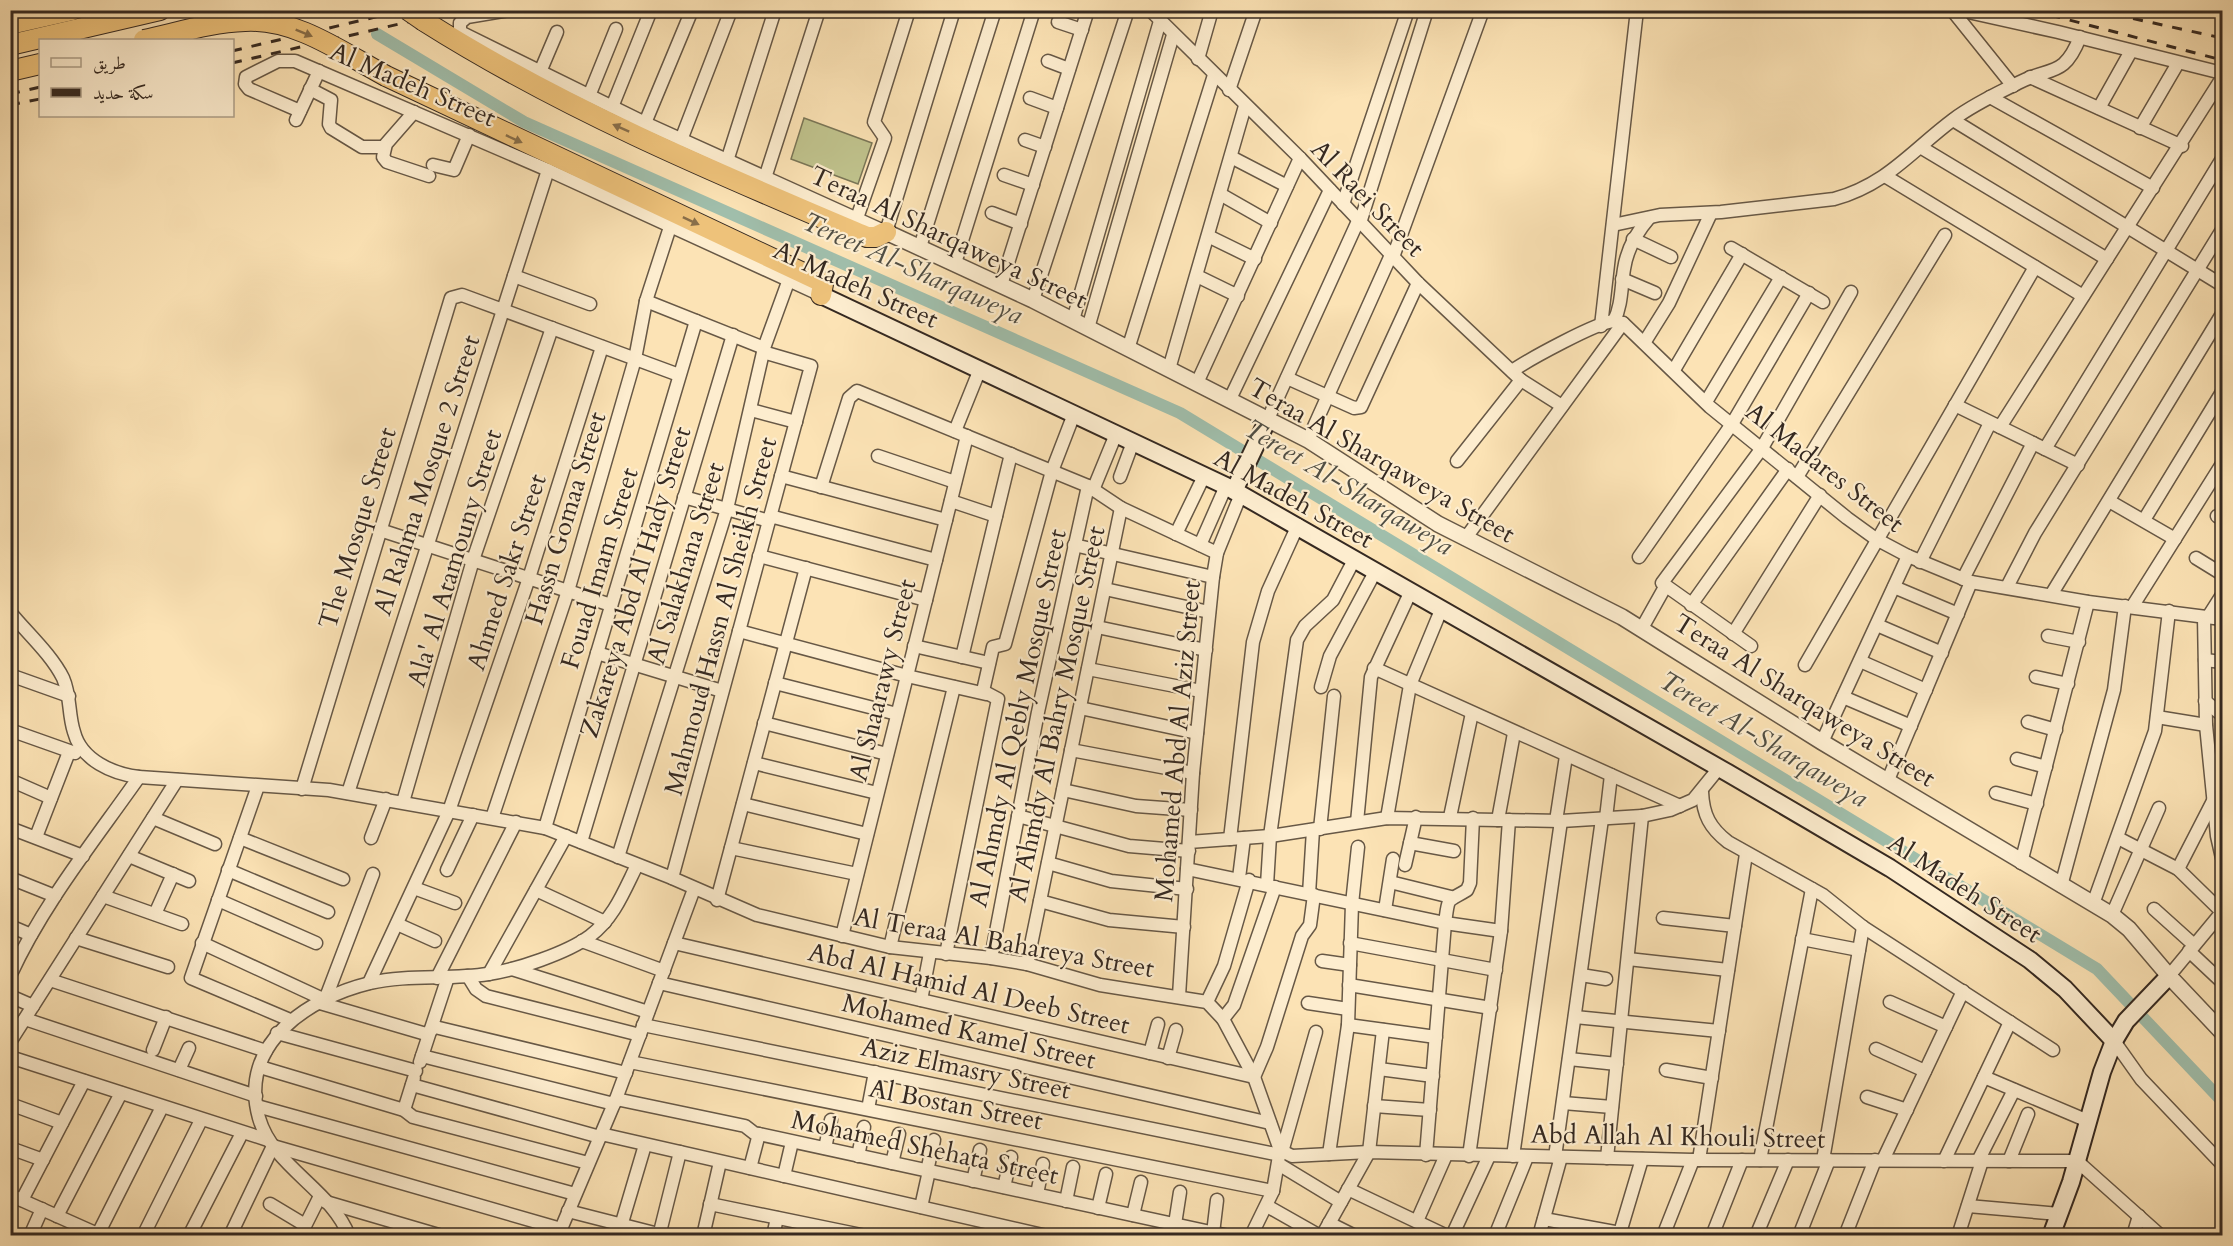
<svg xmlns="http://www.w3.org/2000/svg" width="2233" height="1246" font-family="Cardo,Amiri,serif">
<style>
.green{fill:#c0c38d;stroke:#7a7657;stroke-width:1.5}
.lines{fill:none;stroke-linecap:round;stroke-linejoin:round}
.canal{stroke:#a0beab;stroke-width:12}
.minor-casing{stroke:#675846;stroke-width:15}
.tertiary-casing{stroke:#675846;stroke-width:18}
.secondary-casing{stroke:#352921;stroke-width:20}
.trunk-casing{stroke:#352921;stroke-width:22}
.minor{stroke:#fdedcf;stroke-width:12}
.tertiary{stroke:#fdedcf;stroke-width:15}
.secondary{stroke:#fdedcf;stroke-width:16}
.trunk{stroke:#eec27a;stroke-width:20}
.rail{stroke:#352921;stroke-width:3;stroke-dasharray:10 10;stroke-linecap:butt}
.trunk-bridge-casing{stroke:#352921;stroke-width:22;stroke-linecap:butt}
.trunk-bridge{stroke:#eec27a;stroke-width:20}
.oneway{fill:#886e49}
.labels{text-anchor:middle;stroke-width:4.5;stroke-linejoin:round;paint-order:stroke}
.street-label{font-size:26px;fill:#352921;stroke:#fdedcf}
.water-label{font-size:27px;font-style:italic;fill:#504e44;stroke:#fdedcf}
</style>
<rect width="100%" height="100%" fill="#fce3b5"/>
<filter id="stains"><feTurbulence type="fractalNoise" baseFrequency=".00333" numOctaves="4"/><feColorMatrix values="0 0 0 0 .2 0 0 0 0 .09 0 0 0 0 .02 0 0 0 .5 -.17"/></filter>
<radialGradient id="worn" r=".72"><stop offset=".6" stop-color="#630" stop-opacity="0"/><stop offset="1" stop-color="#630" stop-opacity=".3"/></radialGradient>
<path class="green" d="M804,118l68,25 -14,41 -67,-25z"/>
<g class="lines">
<g class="canal">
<path d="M337,10v1"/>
<path d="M377,34l147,88 656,291 917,556 125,132"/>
</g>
<g class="minor-casing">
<g id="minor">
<path d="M509,10l-42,7 -7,6v9l185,91 241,109 68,-222"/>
<path d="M1150,10l150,148 118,125 103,97 41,26"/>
<path d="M1952,10l61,76"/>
<path d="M1959,10l99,22 164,41"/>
<path d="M1058,22l24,8"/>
<path d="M1198,59l14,-49"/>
<path d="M1048,61l21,8"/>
<path d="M540,72l17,-40"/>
<path d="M2030,77l152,69"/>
<path d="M310,89l21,11 -2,24 2,4 31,19h22"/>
<path d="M1229,90l27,-80"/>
<path d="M589,96l27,-67"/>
<path d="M1990,97l163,91"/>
<path d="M1030,98l27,10"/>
<path d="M612,107l39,-97"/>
<path d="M2099,108l32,-57"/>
<path d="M300,111l-51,-22 -4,-5 1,-7 32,-16h17l253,109 273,125"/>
<path d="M414,112l-28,32 -3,13 4,5 42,14"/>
<path d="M296,120l23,-49"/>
<path d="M1953,120l269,165"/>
<path d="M645,123l47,-113"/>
<path d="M2140,128l38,-65"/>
<path d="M681,140l50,-130"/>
<path d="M1025,140l20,7"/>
<path d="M1922,148l185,111"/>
<path d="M1231,157l56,29"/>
<path d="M727,161l48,-151"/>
<path d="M433,165l21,5 15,-35"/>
<path d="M1004,175l29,10"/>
<path d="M1885,176l198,120"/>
<path d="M765,178l54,-168"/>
<path d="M1220,194l51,29"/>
<path d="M1343,204l65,-194"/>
<path d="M992,213l29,11"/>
<path d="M857,218l28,-80 -11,-16 35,-112"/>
<path d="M1360,223l67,-213"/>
<path d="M1613,225l47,-10 61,-3 113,-13c54,-15 78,-49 120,-80 20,-15 42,-25 64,-36 33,-17 46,-5 62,-46"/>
<path d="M1208,236l47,23"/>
<path d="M1633,239l38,18"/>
<path d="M920,247l75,-237"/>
<path d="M1731,248l92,54"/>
<path d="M1393,257l90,-247"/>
<path d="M955,263l79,-253"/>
<path d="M514,276l76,28"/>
<path d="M1197,276l41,20"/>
<path d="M1622,279l33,14"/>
<path d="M1001,285l87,-275"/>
<path d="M1033,300l95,-290"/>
<path d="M646,301l118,47"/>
<path d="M1073,320l87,-299"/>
<path d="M1614,321c8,-16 7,-34 10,-52 3,-20 12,-36 25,-51"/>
<path d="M1601,326l36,-316"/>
<path d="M1088,328l85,-293"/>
<path d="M1644,343l25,-40 42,-90"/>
<path d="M1128,349l86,-274"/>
<path d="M1169,369l76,-263"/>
<path d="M1674,370l68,-116"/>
<path d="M1512,371c16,-11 85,-49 102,-50 3,0 6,2 9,2l87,84 137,111 29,21 32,17 63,26 117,20 134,17"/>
<path d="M1287,378l67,30 7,-1 57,-124"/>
<path d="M1197,383l103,-225"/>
<path d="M1230,399l100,-209"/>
<path d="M1706,402l75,-125"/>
<path d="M1955,405l123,60"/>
<path d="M751,410l45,12"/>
<path d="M1268,419l90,-198"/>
<path d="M2000,427l222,-349"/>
<path d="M955,431l25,-62"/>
<path d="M1308,440l83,-185"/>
<path d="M2045,449l177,-290"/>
<path d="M878,456l77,26"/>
<path d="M1457,461l64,-81"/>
<path d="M781,476l165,44"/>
<path d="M1120,477l13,-35"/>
<path d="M1797,477l148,-242"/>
<path d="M821,487l28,-89 8,-7 231,95 33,22 96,45"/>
<path d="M1093,490l23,-56"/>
<path d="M684,497l85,24"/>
<path d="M951,501l45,15"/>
<path d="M2109,501l66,38"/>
<path d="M770,516l166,44"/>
<path d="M2217,516l5,3"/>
<path d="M2144,520l78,-128"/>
<path d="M380,530l231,75"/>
<path d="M1176,534l28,-58"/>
<path d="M1465,539l158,-216"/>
<path d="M1074,545l139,32"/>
<path d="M1200,545l26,-59"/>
<path d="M759,556l167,44"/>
<path d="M1639,557l93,-133 77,-131"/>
<path d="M2196,558l26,16"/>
<path d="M1920,562l70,-139"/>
<path d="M1963,579l70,-136"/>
<path d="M1894,587l64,27"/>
<path d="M2007,587l28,-54 187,-303"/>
<path d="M1105,589l104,23"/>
<path d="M2051,595l171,-281"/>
<path d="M1691,605l97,-136"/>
<path d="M2132,607l90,-143"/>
<path d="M10,612c17,21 41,42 53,66 8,18 5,36 11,54 7,28 39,42 65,45l190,13 216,38 127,50 85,37 133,32 101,11 36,6 73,21 107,17 16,17 31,58 26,73 -7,41 -22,45"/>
<path d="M2204,617l2,108 11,111 5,22"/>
<path d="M2208,617l14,-22"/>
<path d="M1877,625l65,28"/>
<path d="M1097,627l109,23"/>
<path d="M1642,628l23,-41"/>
<path d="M739,631l168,45 79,18"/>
<path d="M1733,634l87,-139"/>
<path d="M2048,636l31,6"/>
<path d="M914,646l75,17"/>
<path d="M1751,646l-89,-63 100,-135 89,-156"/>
<path d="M597,653l125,38"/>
<path d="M962,657l49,-203"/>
<path d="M2205,660l17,2"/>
<path d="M1860,661l66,29"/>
<path d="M1805,665l230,-398"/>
<path d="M1374,668l306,138"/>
<path d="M1088,669l113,22"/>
<path d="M10,675l59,21"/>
<path d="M2036,677l32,7"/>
<path d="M775,683l122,31"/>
<path d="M1321,687l9,-31 45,-84"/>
<path d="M1843,697l68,29"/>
<path d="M2205,701l17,14"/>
<path d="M1080,708l117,25"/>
<path d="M2157,717l49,8"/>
<path d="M2028,722l28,8"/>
<path d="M764,723l123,31"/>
<path d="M10,730l65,23"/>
<path d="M1822,742l86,-186"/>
<path d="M1071,750l122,23"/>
<path d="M2017,759l29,8"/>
<path d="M754,763l123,30"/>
<path d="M2211,765l11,10"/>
<path d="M10,780l41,18"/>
<path d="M1888,780l83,-198"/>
<path d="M258,786l-67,192 99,42"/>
<path d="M302,789l149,-491 11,-3 217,80"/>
<path d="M1063,790l73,16 55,4"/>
<path d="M1702,792c1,23 8,36 26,50l95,53 40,32 190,123"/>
<path d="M348,793l200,-623"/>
<path d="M1996,793l41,11"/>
<path d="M403,802l70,-242 79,-232"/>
<path d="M743,804l124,30"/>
<path d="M1018,816l111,30 60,5"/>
<path d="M1450,817l22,-104"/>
<path d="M153,818l62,26"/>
<path d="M492,818l76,-227 67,-232 11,-58 24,-74"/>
<path d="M1387,818l23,-133 31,-75"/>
<path d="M1606,818l5,-43"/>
<path d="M1498,820l16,-87"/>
<path d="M1556,821l10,-65"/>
<path d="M1357,822l14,-145 39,-84"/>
<path d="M10,828l73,28"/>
<path d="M545,828l151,-507"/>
<path d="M1320,829l14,-133"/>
<path d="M36,837l33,-85"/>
<path d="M240,838l103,41"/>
<path d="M371,838l15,-39"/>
<path d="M2118,838l60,31 44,43"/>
<path d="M1230,839l23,-197 15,-51 30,-66"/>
<path d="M581,842l152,-507"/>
<path d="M1189,842l81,-6 117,-18 174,3 81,-5 28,-6 23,-10 26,-32"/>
<path d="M1410,843l44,8"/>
<path d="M731,848l126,26"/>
<path d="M129,856l60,25"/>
<path d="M618,857l109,-348 37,-161 24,-66"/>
<path d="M1048,863l63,18 76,8"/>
<path d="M2021,863l67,-261"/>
<path d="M1405,865l11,-48"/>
<path d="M1187,869l258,54 56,8"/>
<path d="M2178,869l35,-68"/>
<path d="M228,870l100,42"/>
<path d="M447,870l26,-55"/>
<path d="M10,878l45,18"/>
<path d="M672,878l139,-512 -48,-14"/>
<path d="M1239,878l5,-40"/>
<path d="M1390,882l61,15"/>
<path d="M1267,885l3,-49 27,-196 8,-14 28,-26 21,-40"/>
<path d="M2061,886l53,-196 11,-84"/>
<path d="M414,888l41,15"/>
<path d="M536,890l69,32"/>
<path d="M1309,894l4,-64"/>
<path d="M103,896l79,28"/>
<path d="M218,900l98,43"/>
<path d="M717,900l89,-332"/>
<path d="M1040,901l69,19 75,7"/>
<path d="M2093,904l62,-173 14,-120"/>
<path d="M2154,909l40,36"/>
<path d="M1385,910l8,-51"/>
<path d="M155,914l18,-40"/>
<path d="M2112,915l47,-107"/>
<path d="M1663,918l72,8"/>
<path d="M397,924l38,17"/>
<path d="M10,926l21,9"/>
<path d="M842,936l125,-500"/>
<path d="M76,938l92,29"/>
<path d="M1802,939l57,11"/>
<path d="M582,941l82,30"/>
<path d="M202,943l123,57 48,-126"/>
<path d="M674,943l580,134 13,-30 35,-111 8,-11 4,-30"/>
<path d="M1350,943l146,27"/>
<path d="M890,947l64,-260"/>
<path d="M2189,951l33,31"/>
<path d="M946,954l52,-255 -15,-8 10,-44 12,-3 47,-173 22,-57"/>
<path d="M991,958l47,-246 50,-226"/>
<path d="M1628,959l100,11"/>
<path d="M1322,961l28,4"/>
<path d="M1027,964l94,-456"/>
<path d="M512,969l136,43"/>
<path d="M489,974l77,-138"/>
<path d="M1581,975l25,4"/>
<path d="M10,976c33,-72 84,-135 129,-199"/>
<path d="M468,976l8,13 10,7 154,39"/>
<path d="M2169,976l53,-64"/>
<path d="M437,978l79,-156"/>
<path d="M50,980l216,71"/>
<path d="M369,983l80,-172 80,-233 73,-231"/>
<path d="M659,983l611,140"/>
<path d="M1349,985l142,23"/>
<path d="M10,996l23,10"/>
<path d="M1179,996l14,-223 20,-196 4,-24 24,-59"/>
<path d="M921,1000l9,-47"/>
<path d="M1207,1002l17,-36 25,-86"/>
<path d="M1890,1002l56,25"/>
<path d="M320,1003l106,31 9,-7 191,46"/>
<path d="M1308,1003l40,6"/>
<path d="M1575,1017l144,14"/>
<path d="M25,1019l231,77"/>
<path d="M1223,1019l11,-14 41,-118"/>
<path d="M643,1025l637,130"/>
<path d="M1348,1025l88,12"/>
<path d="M277,1033l139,38"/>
<path d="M2114,1041l27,38 81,85"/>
<path d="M10,1042l167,-262"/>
<path d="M1876,1049l49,22"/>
<path d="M153,1050l13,-33"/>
<path d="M1150,1053l8,-29"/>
<path d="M422,1056l192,48"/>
<path d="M10,1057l258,83"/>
<path d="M1168,1058l8,-28"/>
<path d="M1569,1059l48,5"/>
<path d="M420,1062l28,-85"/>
<path d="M630,1062l643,129"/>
<path d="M260,1067l144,43 9,7 175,46"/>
<path d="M1379,1069l54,7"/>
<path d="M179,1070l10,-22"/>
<path d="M1666,1070l46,8"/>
<path d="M1984,1077l104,44"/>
<path d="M412,1085l188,52"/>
<path d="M1867,1097l40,13"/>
<path d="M616,1099l129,27 9,7 475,103"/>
<path d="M1563,1103l49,4"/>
<path d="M10,1104l52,19"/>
<path d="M257,1106l318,88"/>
<path d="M1374,1106l56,4"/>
<path d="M868,1109l7,-37"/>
<path d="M404,1110l10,-32"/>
<path d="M601,1134l446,102"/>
<path d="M10,1148l33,12"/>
<path d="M825,1148l6,-28"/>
<path d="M1280,1150l12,6 77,-4 324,8 384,1 84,75"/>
<path d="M1282,1152l34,-120"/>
<path d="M1329,1154l19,-129 4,-121 6,-57"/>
<path d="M1426,1155l19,-232c4,-28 1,-20 22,-33l3,-7 3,-65"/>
<path d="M858,1156l6,-29"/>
<path d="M1469,1156l32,-225 8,-111"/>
<path d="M1513,1156l48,-335"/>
<path d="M1555,1157l47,-338"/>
<path d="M1607,1158l35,-342"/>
<path d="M1699,1160l47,-306"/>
<path d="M1760,1160l52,-271"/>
<path d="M1823,1160l40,-233"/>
<path d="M1883,1160l80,-169"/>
<path d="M1944,1161l66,-139"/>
<path d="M1978,1161l36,-71"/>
<path d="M2009,1161l19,-47"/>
<path d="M892,1163l7,-29"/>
<path d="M1280,1165l61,37"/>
<path d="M750,1168l9,-34"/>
<path d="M927,1171l7,-31"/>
<path d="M784,1176l8,-34"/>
<path d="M973,1181l7,-31"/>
<path d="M1004,1187l7,-30"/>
<path d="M1348,1189l99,47"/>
<path d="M1037,1194l6,-30"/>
<path d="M10,1195l92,41"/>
<path d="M22,1200l62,-119"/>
<path d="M1066,1201l7,-34"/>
<path d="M326,1202l116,34"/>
<path d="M270,1204l35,21"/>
<path d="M710,1204l156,32"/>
<path d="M1267,1206l53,30"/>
<path d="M1968,1206l91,8"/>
<path d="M921,1207l8,-36"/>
<path d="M1098,1208l8,-34"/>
<path d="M568,1211l98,25"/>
<path d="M1133,1215l8,-33"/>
<path d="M57,1216l64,-123"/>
<path d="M1544,1219l76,14"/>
<path d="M1417,1221l29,-66"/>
<path d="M1329,1223l26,13"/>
<path d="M1175,1224l5,-32"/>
<path d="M1213,1233l4,-33"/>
<path d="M98,1234l64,-127"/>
<path d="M30,1236l12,-27"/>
<path d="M143,1236l58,-116"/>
<path d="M189,1236l53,-103"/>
<path d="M230,1236l43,-90 288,83"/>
<path d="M300,1236l20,-40"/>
<path d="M349,1236c-18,-47 -76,-69 -90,-118 -21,-74 49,-120 111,-135 38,-9 79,-3 118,-9 28,-4 79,-21 102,-38 24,-18 34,-45 47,-71"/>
<path d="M558,1236l58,-137 78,-210"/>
<path d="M618,1236l27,-91"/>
<path d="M659,1236l21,-84"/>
<path d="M703,1236l17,-74"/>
<path d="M773,1236l4,-18"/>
<path d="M1322,1236l47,-84 14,-122"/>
<path d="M1452,1236l37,-80"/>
<path d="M1495,1236l32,-79"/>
<path d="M1539,1236l22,-79"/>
<path d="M1619,1236l23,-77"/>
<path d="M1663,1236l30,-76"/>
<path d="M1712,1236l30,-76"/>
<path d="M1756,1236l32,-76"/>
<path d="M1799,1236l30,-76"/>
<path d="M1845,1236l30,-76"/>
<path d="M1958,1236l24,-75"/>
<path d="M2133,1236l6,-20"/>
</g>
</g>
<g class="tertiary-casing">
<path id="tertiary" d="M886,232l147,68 275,140 130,84 184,93 200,125 290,173 17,14 40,47 53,56"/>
</g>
<g class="secondary-casing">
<g id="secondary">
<path d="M821,295l405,191 502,287 162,95 140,92 35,29 49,52"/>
<path d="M1234,491l34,-72"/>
<path d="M2051,1236l20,-54 31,-110 12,-31 12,-20 43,-45"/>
</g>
</g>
<g class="trunk-casing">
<g id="trunk">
<path d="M424,21c139,88 292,152 443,216h9l10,-5"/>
<path d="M10,24l62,-14"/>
<path d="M10,45l150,-35"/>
<path d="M10,71l30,-7"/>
<path d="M386,76l434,205 3,3 -2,11"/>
</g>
</g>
<use href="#minor" class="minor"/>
<use href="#tertiary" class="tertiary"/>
<use href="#secondary" class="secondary"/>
<use href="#trunk" class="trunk"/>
<g class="rail">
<path d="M2031,10l191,50"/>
<path d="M2094,10l128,28"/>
<path d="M232,51l173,-41"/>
<path d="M232,63l227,-53"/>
<path d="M10,94l30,-7"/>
<path d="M10,105l30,-6"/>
</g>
<g class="trunk-bridge-casing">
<g id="trunk-bridge">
<path d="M408,10l16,11"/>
<path d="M144,40c33,-7 67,-18 101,-19 51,-3 98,32 141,55"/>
</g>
</g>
<use href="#trunk-bridge" class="trunk-bridge"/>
</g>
<defs><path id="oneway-solid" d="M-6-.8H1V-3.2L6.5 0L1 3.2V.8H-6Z" transform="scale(1.5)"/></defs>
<g class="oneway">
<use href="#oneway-solid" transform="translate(304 33) rotate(22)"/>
<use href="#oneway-solid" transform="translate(621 128) rotate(-156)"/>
<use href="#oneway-solid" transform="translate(514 139) rotate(25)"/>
<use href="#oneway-solid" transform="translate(691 221) rotate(25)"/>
</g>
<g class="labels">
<g class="street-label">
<text transform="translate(413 84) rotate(23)" y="9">Al Madeh Street</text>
<text transform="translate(1368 198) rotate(46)" y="9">Al Raei Street</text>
<text transform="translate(949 237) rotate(25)" y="9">Teraa Al Sharqaweya Street</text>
<text transform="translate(856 284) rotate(24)" y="9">Al Madeh Street</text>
<text transform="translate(1382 460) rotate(30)" y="9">Teraa Al Sharqaweya Street</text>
<text transform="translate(1825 467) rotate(38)" y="9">Al Madares Street</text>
<text transform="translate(426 475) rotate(-72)" y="9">Al Rahma Mosque 2 Street</text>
<text transform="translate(1294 498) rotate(29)" y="9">Al Madeh Street</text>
<text transform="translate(565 518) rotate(-73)" y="9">Hassn Gomaa Street</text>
<text transform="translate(357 528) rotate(-73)" y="9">The Mosque Street</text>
<text transform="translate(454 558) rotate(-73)" y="9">Ala' Al Atamouny Street</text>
<text transform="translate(685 563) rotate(-73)" y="9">Al Salakhana Street</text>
<text transform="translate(599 568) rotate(-73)" y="9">Fouad Imam Street</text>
<text transform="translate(506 572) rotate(-72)" y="9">Ahmed Sakr Street</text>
<text transform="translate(635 582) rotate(-73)" y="9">Zakareya Abd Al Hady Street</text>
<text transform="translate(720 616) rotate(-75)" y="9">Mahmoud Hassn Al Sheikh Street</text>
<text transform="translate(882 680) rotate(-76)" y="9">Al Shaarawy Street</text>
<text transform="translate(1805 700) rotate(32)" y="9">Teraa Al Sharqaweya Street</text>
<text transform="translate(1056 714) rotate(-78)" y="9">Al Ahmdy Al Bahry Mosque Street</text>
<text transform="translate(1017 718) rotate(-78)" y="9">Al Ahmdy Al Qebly Mosque Street</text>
<text transform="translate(1177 741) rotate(-85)" y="9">Mohamed Abd Al Aziz Street</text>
<text transform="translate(1965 888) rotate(33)" y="9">Al Madeh Street</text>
<text transform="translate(1004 942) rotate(10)" y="9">Al Teraa Al Bahareya Street</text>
<text transform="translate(969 988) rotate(13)" y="9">Abd Al Hamid Al Deeb Street</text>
<text transform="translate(969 1031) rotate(13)" y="9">Mohamed Kamel Street</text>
<text transform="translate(966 1068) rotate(12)" y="9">Aziz Elmasry Street</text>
<text transform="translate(956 1104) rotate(11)" y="9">Al Bostan Street</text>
<text transform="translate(1678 1136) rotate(1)" y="9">Abd Allah Al Khouli Street</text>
<text transform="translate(925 1147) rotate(12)" y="9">Mohamed Shehata Street</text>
</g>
<g class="water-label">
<text transform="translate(913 268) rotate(24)" y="9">Tereet Al-Sharqaweya</text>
<text transform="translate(1349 487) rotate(31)" y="9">Tereet Al-Sharqaweya</text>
<text transform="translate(1764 739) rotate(31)" y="9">Tereet Al-Sharqaweya</text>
</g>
</g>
<rect width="2233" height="1246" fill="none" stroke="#fce3b5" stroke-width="36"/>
<rect x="12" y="12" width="2209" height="1222" fill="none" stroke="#352921" stroke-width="3"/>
<rect x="18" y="18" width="2197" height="1210" fill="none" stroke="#352921" stroke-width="1.5"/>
<rect x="39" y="39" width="195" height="78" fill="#fdedcf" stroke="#ad9f89" stroke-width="1.5"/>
<rect x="51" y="58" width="30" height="9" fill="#fdedcf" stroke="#ad9f89" stroke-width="1.5"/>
<text x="93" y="69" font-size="18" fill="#352921">طريق</text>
<rect x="51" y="88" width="30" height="9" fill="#352921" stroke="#ad9f89" stroke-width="1.5"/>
<text x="93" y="99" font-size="18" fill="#352921">سكة حديد</text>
<rect width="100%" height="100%" filter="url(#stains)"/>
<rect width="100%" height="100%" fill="url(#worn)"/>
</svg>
